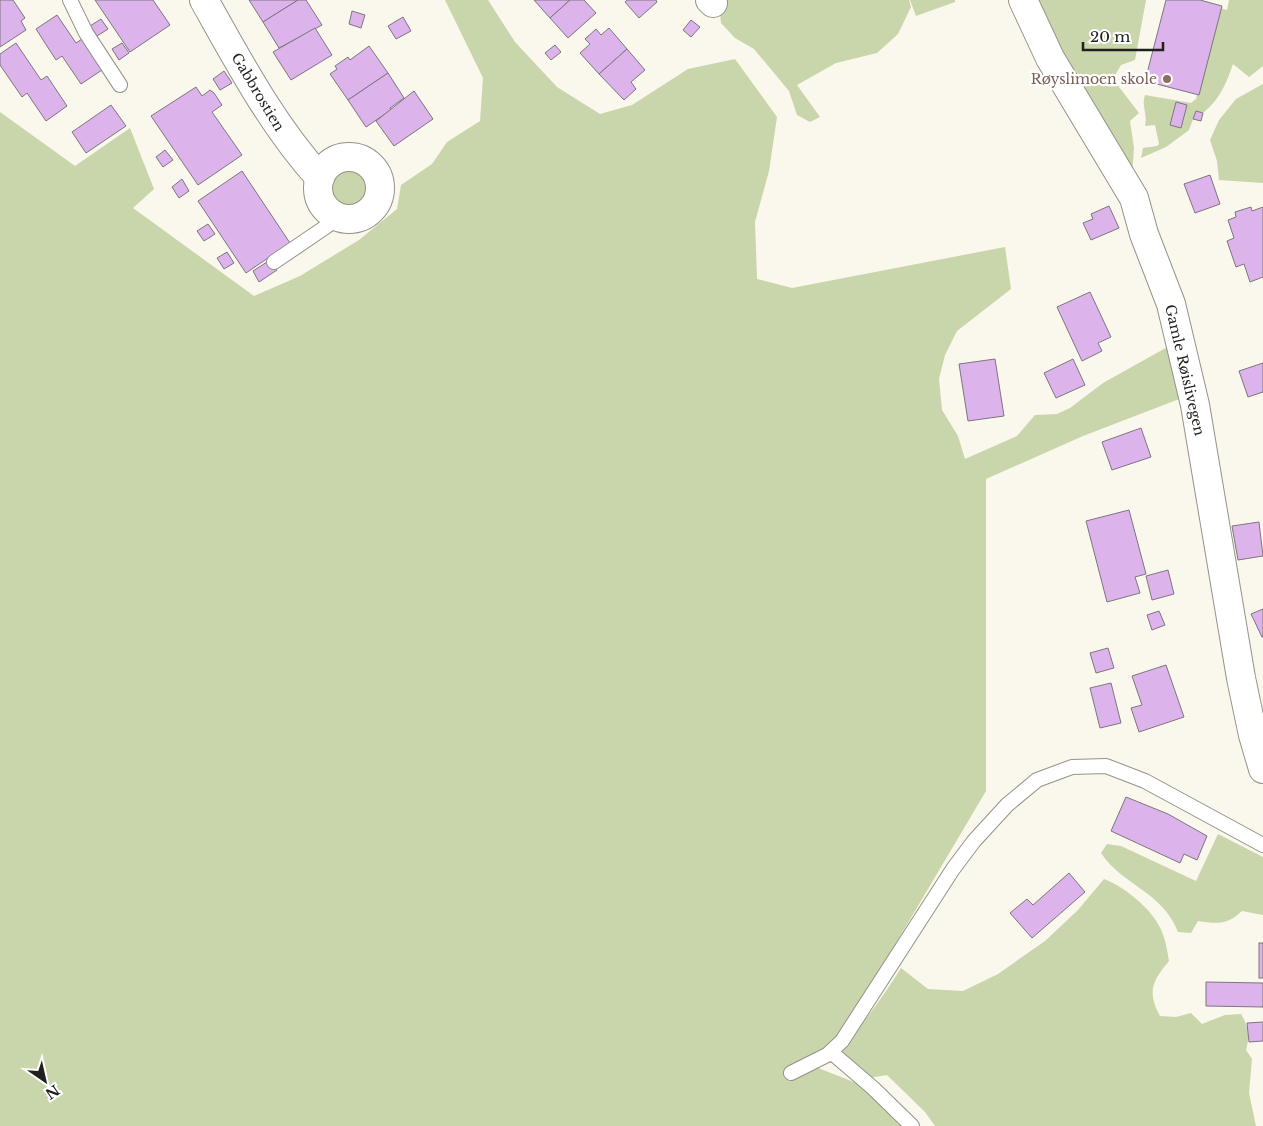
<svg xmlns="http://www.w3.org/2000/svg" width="1263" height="1126" font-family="'Libre Baskerville',serif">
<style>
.green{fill:#c9d5aa}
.building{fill:#ddb3eb;stroke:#7c767e}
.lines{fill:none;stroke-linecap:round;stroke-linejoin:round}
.service-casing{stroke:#959289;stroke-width:16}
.minor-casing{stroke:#959289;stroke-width:30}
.service{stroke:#fff;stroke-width:14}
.minor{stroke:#fff;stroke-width:28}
.education-dot{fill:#8d6e63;stroke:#fff;stroke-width:2}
.labels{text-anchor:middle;stroke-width:4.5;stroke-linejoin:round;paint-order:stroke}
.education-label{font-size:14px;fill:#785e54;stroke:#fff;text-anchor:end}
.street-label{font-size:14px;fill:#22201d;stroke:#fff}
</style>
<rect width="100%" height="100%" fill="#faf7ec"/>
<g class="green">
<path d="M445,0h43l27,42 42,45 43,27 32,-9 56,-36 47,-10 42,58 -8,54 -14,51 2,57 35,9 213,-41 6,42 -54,42 -12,24 -6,24 3,31 16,26 7,23 52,-23 18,-21 22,-1 13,-6 33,-25 68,-38 16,51 -104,40 -97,43v312l-116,196 -52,81 36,14 15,10 35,34h-904v-1014l75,54 55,-38 24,61 -21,19 121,88 46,-20 59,-36 38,-31 4,-24 31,-21 15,-22 33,-21 3,-43z"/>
<path d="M719,0h190l2,7 -13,27 -21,19 -41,10 -39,22 23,32 -10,5 -13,-7 -8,-24 -35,-42 -19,-11 -14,-15z"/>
<path d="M910,0h45v2l-39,14z"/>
<path d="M1030,0h116l-11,60 -14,5 -7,12 2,6 23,30 -9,8 4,27 -2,27z"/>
<path d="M1229,0h34v66l-14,11 -16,-13c-7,20 -13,35 -30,49l-7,-2 -7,19 -23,17 -25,11 2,-10 14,-2 2,-2 -4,-19 -10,1c3,-12 -4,-20 0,-31l46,8 5,-4 24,-91 7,2z"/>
<path d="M1263,84v99l-44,-3 -2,-19 -7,-21 9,-20 17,-21z"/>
<circle cx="350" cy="188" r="22"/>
<path d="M1218,834l45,23v58l-21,-4c-15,14 -24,13 -44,10l-7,12 -13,-1c-15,-40 -56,-47 -77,-79l6,-9 14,2 75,35z"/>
<path d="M1104,879c19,7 44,27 54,45 7,11 9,25 11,37 -17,20 -22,31 -9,55l16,1 15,-4 11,11 23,-9 16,-1c7,11 9,23 5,36l6,9 -3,34 7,33h-321l-10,-14 -38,-37 -18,3 -31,-15h-13c31,-28 54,-60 76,-95l27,21 35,2 35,-17 47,-33 33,-31z"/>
</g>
<g class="building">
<path d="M0,0h13l12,18 -4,3 5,9 -26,17z"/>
<path d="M95,0h58l17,25 -40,27z"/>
<path d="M249,0h49l-35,22z"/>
<path d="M298,0h8l16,25 -43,23 -16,-26z"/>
<path d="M534,0h36l-20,18z"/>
<path d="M570,0h14l12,13 -28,25 -18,-20z"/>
<path d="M627,0h29l1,2 -18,16 -14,-16z"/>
<path d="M1166,0h34l22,6 -23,89 -54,-14z"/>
<path d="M352,11l13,4 -4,13 -12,-4z"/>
<path d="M57,15l19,28 6,-4 20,31 -21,14 -19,-28 -6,4 -20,-31z"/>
<path d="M403,17l8,14 -15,8 -8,-13z"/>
<path d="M101,19l7,10 -11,7 -7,-10z"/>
<path d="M691,20l9,7 -9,10 -8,-7z"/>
<path d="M315,28l17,27 -41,25 -18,-28z"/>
<path d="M609,28l18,21 -28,25 -19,-21 10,-9 -5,-5 11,-10 5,6z"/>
<path d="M16,43l25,37 6,-4 20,30 -21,15 -19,-28 -5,4 -22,-32v-11z"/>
<path d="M122,43l7,10 -10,7 -7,-11z"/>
<path d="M555,45l6,7 -10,8 -6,-7z"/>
<path d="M369,46l19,27 -40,27 -18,-26 7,-5 -2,-3 13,-9 2,3z"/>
<path d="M627,49l18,21 -14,12 5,7 -12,11 -25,-26z"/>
<path d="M224,71l8,12 -12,7 -7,-11z"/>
<path d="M388,73l16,25 -14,10 1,2 -25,17 -18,-27z"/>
<path d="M196,87l6,9 8,-6 4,3 8,12 -10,7 30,43 -44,30 -47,-69z"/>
<path d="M414,91l19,28 -39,27 -18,-25z"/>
<path d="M1176,102l11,3 -6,23 -11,-3z"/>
<path d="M111,105l15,21 -40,27 -14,-21z"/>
<path d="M1196,111l7,2 -2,8 -8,-2z"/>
<path d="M165,150l8,10 -10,7 -7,-10z"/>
<path d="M242,171l48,72 -44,30 -48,-72z"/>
<path d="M1210,175l10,29 -25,9 -11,-29z"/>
<path d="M182,179l7,12 -10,7 -7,-11z"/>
<path d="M1109,206l10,22 -28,12 -8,-17 10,-4 -2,-5z"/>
<path d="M1251,207l1,4 11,-4v70l-13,5 -6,-18 -8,3 -9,-26 7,-3 -6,-18 8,-3 -1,-5z"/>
<path d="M208,224l7,10 -11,7 -7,-10z"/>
<path d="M227,252l7,11 -10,6 -7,-11z"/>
<path d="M270,260l7,10 -18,12 -6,-11z"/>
<path d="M1090,292l21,45 -13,6 4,8 -20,10 -25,-54z"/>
<path d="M995,359l9,57 -36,5 -9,-57z"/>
<path d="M1073,359l12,26 -29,13 -12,-25z"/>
<path d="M1263,363v29l-15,5 -9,-26z"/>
<path d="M1141,428l10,29 -39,13 -10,-28z"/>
<path d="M1129,510l17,64 -11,3 5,16 -33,9 -21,-81z"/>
<path d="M1259,522l4,34 -25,4 -6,-34z"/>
<path d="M1168,570l6,24 -22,6 -6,-24z"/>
<path d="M1263,609v28h-1l-11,-23z"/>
<path d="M1159,611l6,14 -13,5 -5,-15z"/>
<path d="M1108,648l6,20 -18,5 -6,-20z"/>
<path d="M1166,665l18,52 -45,15 -8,-24 11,-3 -10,-29z"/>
<path d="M1111,683l10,40 -21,5 -10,-40z"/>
<path d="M1126,797l42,17 39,22 -10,24 -13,-6 -4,9 -69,-32z"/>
<path d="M1069,873l16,19 -53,46 -22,-25 17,-14 6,6z"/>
<rect x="1259" y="943" width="4" height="35"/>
<path d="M1206,982l57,1v24l-57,-1z"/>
<path d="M1263,1022v19l-14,1 -2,-19z"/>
</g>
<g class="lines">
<g class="service-casing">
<g id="service">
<path d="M70,0l16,33 34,52"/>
<path d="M274,262l53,-36 8,-10"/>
<path d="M831,1052l42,36 39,38"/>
<path d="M791,1073l36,-18 15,-14 111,-172 21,-28 33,-36 30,-25 35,-13 34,-1 39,15 118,64"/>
</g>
</g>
<g class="minor-casing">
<g id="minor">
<path d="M204,0c35,62 68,125 116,178"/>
<path d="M710,0l3,3"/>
<path d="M1023,0l27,58 84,140 10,36 27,70 24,101 46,273 12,57 10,34"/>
<circle cx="349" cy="188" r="31"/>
</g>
</g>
<use href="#service" class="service"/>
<use href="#minor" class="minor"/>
</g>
<circle class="education-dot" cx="1167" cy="79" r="5"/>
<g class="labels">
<g class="education-label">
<text x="1157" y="84">Røyslimoen skole</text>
</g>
<g class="street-label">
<text transform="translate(258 92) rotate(59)" y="5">Gabbrostien</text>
<text transform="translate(1185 370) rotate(77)" y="5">Gamle Røislivegen</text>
</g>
</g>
<g transform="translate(45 1081) rotate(146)" stroke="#ffffff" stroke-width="4" paint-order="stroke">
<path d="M0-4L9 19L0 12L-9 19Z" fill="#22201d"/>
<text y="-8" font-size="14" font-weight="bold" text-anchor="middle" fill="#22201d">N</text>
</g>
<path d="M1083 42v8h80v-8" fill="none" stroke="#22201d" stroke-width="2.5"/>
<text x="1090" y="42" font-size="15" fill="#22201d" stroke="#ffffff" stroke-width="4" paint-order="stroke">20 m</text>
</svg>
